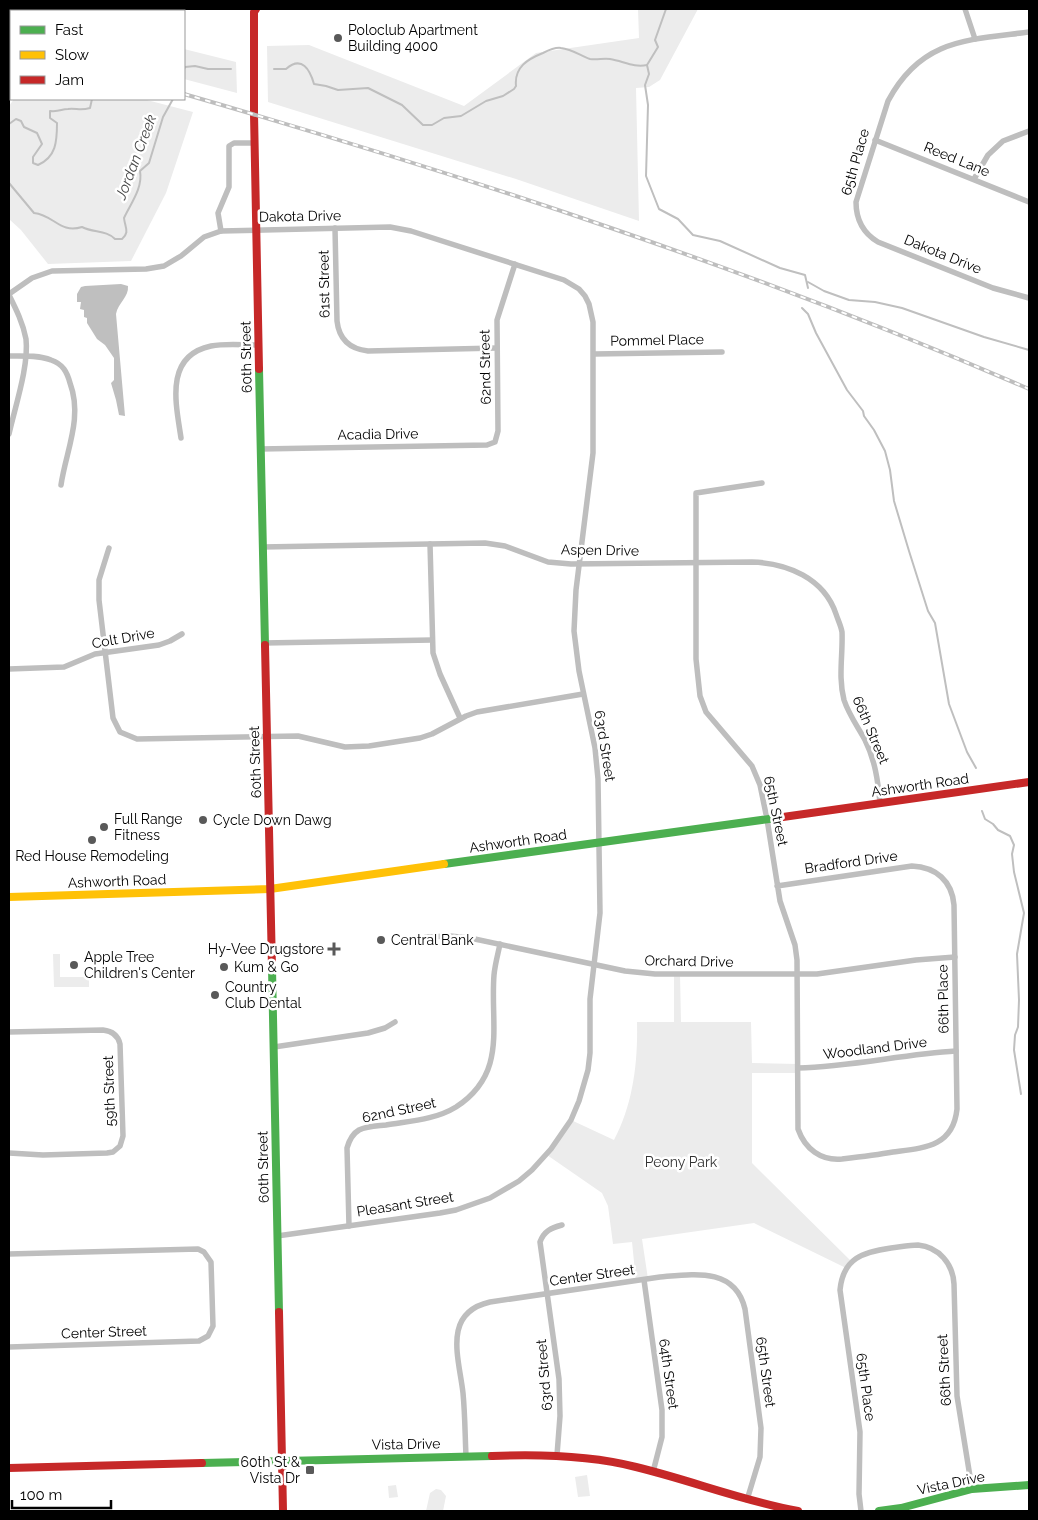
<svg xmlns="http://www.w3.org/2000/svg" width="1038" height="1520" font-family="Raleway,sans-serif">
<style>
.green{fill:#ececec}
.water{fill:#bfbfbf}
.lines{fill:none;stroke-linecap:round;stroke-linejoin:round}
.stream{stroke:#bfbfbf;stroke-width:2}
.street{stroke:#bebebe;stroke-width:5.5}
.fast{stroke:#4caf50;stroke-width:8}
.slow{stroke:#ffc107;stroke-width:8}
.jam{stroke:#c62828;stroke-width:8}
.rail-casing{stroke:#bebebe;stroke-width:4}
.rail{stroke:#fff;stroke-width:2;stroke-dasharray:5.5;stroke-linecap:butt}
.poi-dot{fill:#595959;stroke:#fff;stroke-width:2}
.labels{text-anchor:middle;stroke-width:5;stroke-linejoin:round;paint-order:stroke}
.poi-label{font-size:14px;fill:#000;stroke:#fff;text-anchor:start}
.street-label{font-size:14px;fill:#000;stroke:#fff}
.park-label{font-size:14px;fill:#333;stroke:#fff}
.water-label{font-size:15px;font-style:italic;fill:#444;stroke:#fff}
</style>
<rect width="100%" height="100%" fill="#fff"/>
<g class="green">
<path d="M9,9h90l3,2h-91v23l-2,-1z"/>
<path d="M638,9h60l-38,71 -11,7 -13,1 3,133 -123,-42 -248,-77 -1,-56 42,-1 155,61 72,-53 103,-15z"/>
<path d="M184,49l52,13 1,31 -53,-14z"/>
<path d="M14,99h129l50,13 -27,81 -35,68 -83,3 -27,-34 -12,-11v-113z"/>
<path d="M53,954h7v23h29v10h-35z"/>
<path d="M674,974h6l1,48h70l1,41 46,1v9h-46v90l100,99 -6,6 -92,-45 -112,16 6,40 -12,2 -4,-39 -19,2 -5,-38 -6,-13 -55,-38 24,-35 43,20c19,-36 24,-77 23,-118h37z"/>
<path d="M587,1475l3,21 -12,1 -3,-20z"/>
<path d="M396,1485l2,12 -9,1 -1,-12z"/>
<path d="M436,1489l5,1 5,6 -3,15h-17l4,-18z"/>
</g>
<path class="water" d="M121,284l7,2c1,11 -10,17 -12,28l9,102 -6,-1 -3,-15 -5,-17 3,-3v-22l-9,-13 -8,-6 -10,-16v-5l-3,-1v-7l-4,-1 1,-7h-4v-8l4,-7 4,-1z"/>
<g class="lines">
<g class="stream">
<path d="M51,9v2"/>
<path d="M90,9l2,2"/>
<path d="M63,11l3,-2"/>
<path d="M647,65l2,9 -4,11 3,20 -2,71 13,33 19,10 15,16 27,6 60,27 25,7 3,13"/>
<path d="M184,69l1,-2 10,-1 13,3h23"/>
<path d="M274,69h12c16,-14 24,1 28,15l12,2 12,4 30,-2 34,17 21,20h9l12,-7 17,-2 25,-15 17,-5 11,-7 2,-3c-2,-19 12,-27 27,-33 6,-3 12,-6 18,-5 11,1 20,8 29,11 7,1 14,-1 20,0 13,2 24,9 37,6l11,-18 -3,-7 11,-31"/>
<path d="M9,124l7,-5 5,2 3,6 13,6 5,11 -9,13v6l5,2c18,-8 19,-23 19,-42l-7,-5v-7c10,1 11,-2 18,-2 9,-1 12,2 22,-1l2,-9"/>
<path d="M9,183l25,30c20,2 26,21 48,14 12,6 24,3 33,12h7c8,-7 3,-11 2,-21 7,-15 19,-30 16,-47l9,-8 14,-46 10,-18"/>
<path d="M808,282l16,9 25,9 26,2 27,6 82,29 45,13"/>
<path d="M802,308l6,6 8,19 31,57 16,21 1,5 10,14 11,21 5,19 4,31 15,50 19,60 7,12 14,81 18,48 9,16"/>
<path d="M982,811l3,8 8,5 5,6 12,6 4,9 -2,9 2,18 10,41 -7,41 2,46 -1,27 -3,8 -1,15 7,44"/>
</g>
<g class="street">
<path d="M965,9l10,30"/>
<path d="M1029,32c-62,8 -108,7 -141,69l-32,101c0,18 7,31 22,40l115,46 36,10"/>
<path d="M875,140l154,62"/>
<path d="M974,179l14,-24 15,-14 26,-10"/>
<path d="M335,228l2,93c2,18 13,28 31,30l129,-3"/>
<path d="M221,231l-3,-18 11,-26v-41l5,-3h20"/>
<path d="M9,294l23,-16 20,-7 94,-2 18,-3 17,-10 23,-19 17,-6 169,-4 21,4 153,49 15,9 6,7 4,8 4,18v131l-17,137 -2,41 5,40 16,77 3,31 2,134 -10,86v54l-2,17 -9,31 -8,19 -20,29 -19,21 -13,11 -29,17 -34,12 -16,3 -163,23"/>
<path d="M9,295c7,14 14,28 17,44 3,27 -11,68 -17,95"/>
<path d="M594,354l128,-2"/>
<path d="M9,356c13,0 30,-1 42,4 12,4 16,12 19,23 13,35 -4,68 -9,102"/>
<path d="M181,438c-5,-34 -17,-82 30,-92 15,-3 32,-1 47,-1"/>
<path d="M260,449l227,-4 8,-3 3,-11 -1,-111 18,-56"/>
<path d="M762,483l-66,10v166l4,37 6,16 46,54 8,19 7,34 13,82 15,44 2,15 1,169c7,20 23,32 44,30 17,-2 34,-4 51,-7 31,-4 60,-5 64,-43l-3,-204c-2,-24 -18,-38 -42,-39l-135,20"/>
<path d="M430,544l3,109 7,21 20,44"/>
<path d="M262,547l223,-4 20,3 43,16 23,2 181,-2c35,1 72,16 84,52 2,6 5,12 6,18 1,23 -4,45 2,68 5,15 14,27 21,40 10,20 13,41 15,63"/>
<path d="M109,548l-10,32v20l14,118 7,14 17,7 161,-3 47,11 24,-1 51,-8 12,-4 34,-18 11,-4 106,-18"/>
<path d="M264,643l168,-3"/>
<path d="M9,669l55,-2 31,-13 64,-9 11,-4 12,-7"/>
<path d="M426,937l24,-1 20,2 155,33 30,3h162l99,-14 39,-3"/>
<path d="M9,1032l94,-2c9,1 15,5 17,14l3,92 -3,10 -7,6 -6,1 -64,2 -34,-2"/>
<path d="M274,1047l94,-14 17,-5 10,-6"/>
<path d="M798,1068c53,-1 105,-14 158,-17"/>
<path d="M349,1226l-2,-78c2,-7 5,-14 12,-18 8,-4 18,-4 27,-5 23,-4 49,-5 70,-18 52,-34 34,-81 38,-132 1,-11 4,-21 6,-31"/>
<path d="M9,1254l189,-5 6,3 7,10 2,64 -5,10 -9,5 -190,6"/>
<path d="M644,1280l18,130v27l-9,35"/>
<path d="M557,1455l3,-39 -1,-37 -19,-137c4,-11 11,-14 22,-17"/>
<path d="M466,1456c-1,-21 -1,-42 -3,-63 -4,-35 -21,-80 27,-91l170,-25c34,-3 75,-10 85,32l16,119 -1,29 -13,43"/>
<path d="M861,1511l-2,-17 1,-62 -20,-142c3,-32 23,-38 51,-42 9,-1 18,-3 27,-3 21,2 35,19 36,39l3,112 15,93"/>
</g>
<g class="fast">
<path d="M259,369l6,276"/>
<path d="M444,864l332,-46"/>
<path d="M272,968l7,344"/>
<path d="M202,1463l290,-7"/>
<path d="M879,1511l22,-3 71,-19 57,-4"/>
</g>
<path class="slow" d="M9,897l261,-8 174,-25"/>
<g class="jam">
<path d="M256,9l-2,3v102l5,255"/>
<path d="M265,645l7,323"/>
<path d="M776,818l253,-36"/>
<path d="M279,1312l4,199"/>
<path d="M492,1456c48,-2 97,-1 144,11 54,13 107,34 162,44"/>
<path d="M9,1468l193,-5"/>
</g>
<g class="rail-casing">
<g id="rail">
<path d="M9,48l2,1"/>
<path d="M184,94c287,83 570,176 845,295"/>
</g>
</g>
<use href="#rail" class="rail"/>
</g>
<g class="poi-dot">
<circle cx="338" cy="38" r="5"/>
<circle cx="203" cy="820" r="5"/>
<circle cx="104" cy="827" r="5"/>
<circle cx="92" cy="840" r="5"/>
<circle cx="381" cy="940" r="5"/>
<path d="M331.5 941.5h5v5h5v5h-5v5h-5v-5h-5v-5h5z"/>
<circle cx="74" cy="965" r="5"/>
<circle cx="224" cy="967" r="5"/>
<circle cx="215" cy="995" r="5"/>
<rect x="305" y="1465" width="10" height="10" rx="2.5"/>
</g>
<g class="labels">
<g class="poi-label">
<text x="348" y="35">Poloclub Apartment<tspan x="348" dy="16">Building 4000</tspan></text>
<text x="114" y="824">Full Range<tspan x="114" dy="16">Fitness</tspan></text>
<text x="213" y="825">Cycle Down Dawg</text>
<text x="92" y="861" text-anchor="middle">Red House Remodeling</text>
<text x="391" y="945">Central Bank</text>
<text x="324" y="954" text-anchor="end">Hy-Vee Drugstore</text>
<text x="84" y="962">Apple Tree<tspan x="84" dy="16">Children's Center</tspan></text>
<text x="234" y="972">Kum &amp; Go</text>
<text x="225" y="992">Country<tspan x="225" dy="16">Club Dental</tspan></text>
<text x="300" y="1467" text-anchor="end">60th St &amp;<tspan x="300" dy="16">Vista Dr</tspan></text>
</g>
<g class="street-label">
<text transform="translate(957 159) rotate(22)" y="5">Reed Lane</text>
<text transform="translate(855 162) rotate(-74)" y="5">65th Place</text>
<text transform="translate(300 216) rotate(-1)" y="5">Dakota Drive</text>
<text transform="translate(943 254) rotate(22)" y="5">Dakota Drive</text>
<text transform="translate(324 284) rotate(-91)" y="5">61st Street</text>
<text transform="translate(657 340) rotate(-1)" y="5">Pommel Place</text>
<text transform="translate(246 357) rotate(-91)" y="5">60th Street</text>
<text transform="translate(485 367) rotate(-91)" y="5">62nd Street</text>
<text transform="translate(378 434) rotate(-1)" y="5">Acadia Drive</text>
<text transform="translate(600 550) rotate(1)" y="5">Aspen Drive</text>
<text transform="translate(123 638) rotate(-10)" y="5">Colt Drive</text>
<text transform="translate(871 730) rotate(67)" y="5">66th Street</text>
<text transform="translate(605 746) rotate(81)" y="5">63rd Street</text>
<text transform="translate(255 762) rotate(-92)" y="5">60th Street</text>
<text transform="translate(920 785) rotate(-8)" y="5">Ashworth Road</text>
<text transform="translate(776 811) rotate(78)" y="5">65th Street</text>
<text transform="translate(518 841) rotate(-8)" y="5">Ashworth Road</text>
<text transform="translate(851 862) rotate(-8)" y="5">Bradford Drive</text>
<text transform="translate(117 881) rotate(-2)" y="5">Ashworth Road</text>
<text transform="translate(689 961) rotate(1)" y="5">Orchard Drive</text>
<text transform="translate(943 999) rotate(-91)" y="5">66th Place</text>
<text transform="translate(875 1048) rotate(-7)" y="5">Woodland Drive</text>
<text transform="translate(109 1091) rotate(-92)" y="5">59th Street</text>
<text transform="translate(399 1110) rotate(-12)" y="5">62nd Street</text>
<text transform="translate(263 1167) rotate(-91)" y="5">60th Street</text>
<text transform="translate(405 1204) rotate(-9)" y="5">Pleasant Street</text>
<text transform="translate(592 1275) rotate(-8)" y="5">Center Street</text>
<text transform="translate(104 1332) rotate(-2)" y="5">Center Street</text>
<text transform="translate(944 1370) rotate(-93)" y="5">66th Street</text>
<text transform="translate(766 1372) rotate(82)" y="5">65th Street</text>
<text transform="translate(669 1374) rotate(82)" y="5">64th Street</text>
<text transform="translate(544 1375) rotate(-95)" y="5">63rd Street</text>
<text transform="translate(866 1387) rotate(82)" y="5">65th Place</text>
<text transform="translate(406 1444) rotate(-1)" y="5">Vista Drive</text>
<text transform="translate(951 1483) rotate(-12)" y="5">Vista Drive</text>
</g>
<g class="park-label">
<text x="681" y="1167">Peony Park</text>
</g>
<g class="water-label">
<text transform="translate(136 157) rotate(-69)" y="5">Jordan Creek</text>
</g>
</g>
<rect width="1038" height="1520" fill="none" stroke="#000000" stroke-width="20"/>
<rect x="10" y="10" width="175" height="90" fill="#ffffff" stroke="#999999"/>
<rect x="20" y="26" width="25" height="8" fill="#4caf50" stroke="#999999"/>
<text x="55" y="35" font-size="15" fill="#000000">Fast</text>
<rect x="20" y="51" width="25" height="8" fill="#ffc107" stroke="#999999"/>
<text x="55" y="60" font-size="15" fill="#000000">Slow</text>
<rect x="20" y="76" width="25" height="8" fill="#c62828" stroke="#999999"/>
<text x="55" y="85" font-size="15" fill="#000000">Jam</text>
<path d="M12 1500v8h99v-8" fill="none" stroke="#000000" stroke-width="2.5"/>
<text x="20" y="1500" font-size="15" fill="#000000" stroke="#ffffff" stroke-width="4" paint-order="stroke">100 m</text>
</svg>
